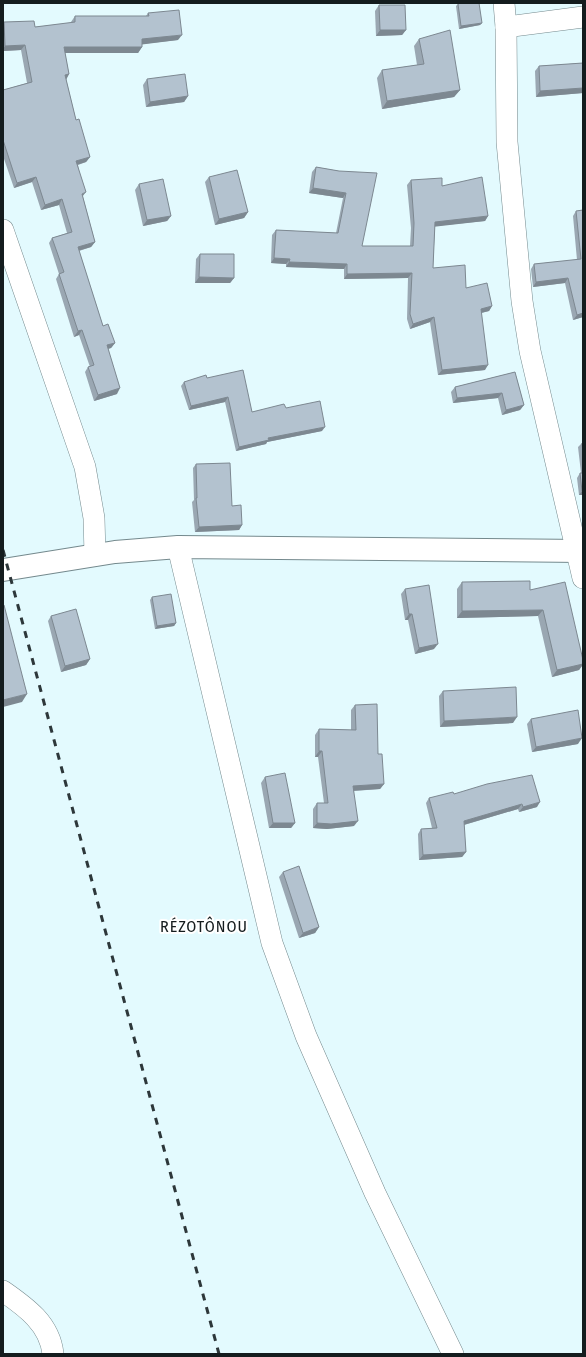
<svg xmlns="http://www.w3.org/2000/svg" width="586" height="1357" font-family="'Fira Sans Condensed',sans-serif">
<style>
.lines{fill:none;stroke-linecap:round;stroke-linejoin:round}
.minor-casing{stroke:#74898d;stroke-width:22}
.secondary-casing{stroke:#74898d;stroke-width:24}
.minor{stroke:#fff;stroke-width:21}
.secondary{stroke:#fff;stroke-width:22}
.rail{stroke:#2d373a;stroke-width:3;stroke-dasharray:7 7;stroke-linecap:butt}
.wall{fill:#9aa7b2}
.shaded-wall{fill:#7d8891}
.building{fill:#b3c2cf;stroke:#7d8891}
.labels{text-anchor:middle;stroke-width:4;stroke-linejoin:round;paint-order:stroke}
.quarter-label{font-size:16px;letter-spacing:1px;fill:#141c1e;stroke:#fff}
</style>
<rect width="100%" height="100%" fill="#e3fafe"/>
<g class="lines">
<g class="minor-casing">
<g id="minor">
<path d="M504,3l2,24 1,115 15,159 8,50 53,227"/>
<path d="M506,27l77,-10"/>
<path d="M3,230l82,237 9,51 1,37"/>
<path d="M178,547l94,396 34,93 69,157 78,161"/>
<path d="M3,1291c23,16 47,33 50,63"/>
</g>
</g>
<g class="secondary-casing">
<path id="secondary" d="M3,570l112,-18 63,-5 405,4"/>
</g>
<use href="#minor" class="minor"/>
<use href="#secondary" class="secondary"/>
<path class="rail" d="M3,550l216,804"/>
</g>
<g class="wall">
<path d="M458,4l24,19 -2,2 -21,4 -3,-23z"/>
<path d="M379,5l27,25 -4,5 -26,1 -1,-25z"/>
<path d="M148,13l30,27 -36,4v3l-4,6h-73l4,21 -3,5 10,41 14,37 -4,5 -8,3 5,32 12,45 -4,5 -12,4 24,75 12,17 -4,5 -3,1 9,45 -23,7 -9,-29 3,-5h2l-11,-32 -5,2 -18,-58 3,-5 -10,-31 3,-5 15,-5 -8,-28 -18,5 -9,-28 -18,6 -11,-32v-66l24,-7 -6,-33 -18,1v-27l1,-2 31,5 36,-4v-1l4,-6h71z"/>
<path d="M419,39l41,51 -6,7 -72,12 -5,-31 5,-8 35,-5 -3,-19z"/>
<path d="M583,63v30l-47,4 -1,-26 4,-5z"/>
<path d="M147,79l41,17 -4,6 -38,5 -3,-22z"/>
<path d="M316,167l23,4 23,75h48l1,-18 -4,-43 4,-5 31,6 46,30 -3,5 -50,5 -2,42 33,20 26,18 -3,5 -8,2 4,57 -47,5 -8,-53 -20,7 -3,-10 1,-41 -64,1v-10l-58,-2v-3l-15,-1 1,-28 4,-5 60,3 7,-35 -34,-5 3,-21z"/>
<path d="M209,177l39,35 -4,6 -29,7 -10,-43z"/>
<path d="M139,184l32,32 -4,5 -24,5 -8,-36z"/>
<path d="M583,210v107l-10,3 -8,-37 -32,4 -2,-18 3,-5 43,-4 -4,-44 3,-5z"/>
<path d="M200,254l34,24 -4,5h-35l1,-24z"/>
<path d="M515,372l9,33 -4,5 -18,5 -4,-17 -45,5 -2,-11 4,-5z"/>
<path d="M207,378l45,34 34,-4 36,23 -55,11 -1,2 -30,7 -11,-49 -36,8 -8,-24 3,-4z"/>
<path d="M583,442v53h-4l-2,-17 3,-5h1l-3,-26z"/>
<path d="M196,464l36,42 10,19 -3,5 -44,2 -3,-30 2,-2 -1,-32z"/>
<path d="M462,582l68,8 53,70v5l-4,5 -27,7 -14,-61 -81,2v-29z"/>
<path d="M405,589l29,60 -19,5 -7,-34h-3l-4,-26z"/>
<path d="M152,597l24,26 -2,3 -19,3 -5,-29z"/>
<path d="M51,616l39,43 -4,6 -25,7 -13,-51z"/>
<path d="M443,691l70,32 -73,4 -1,-31z"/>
<path d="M355,705l23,49 6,30 -4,5 -26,2v35l-27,3 -14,-1v-19l4,-6h7l-6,-46h-3v-22l4,-6 32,1v-20z"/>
<path d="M531,719l47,25 -46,8 -5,-28z"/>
<path d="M265,777l30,46 -4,5h-22l-8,-45z"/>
<path d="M454,794l83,13 -18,5 -1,-3 -54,16 2,27 -4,5 -43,3 -1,-26 3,-5 11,-1 -6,-25 3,-5z"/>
<path d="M283,872l36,55 -4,6 -16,5 -20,-61z"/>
</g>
<g class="shaded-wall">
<path d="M482,23l-2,2 -21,4 2,-3z"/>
<path d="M380,30h26l-4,5 -26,1z"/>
<path d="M182,35l-4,5 -40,5 4,-6z"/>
<path d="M25,45l-4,5 -18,1v-3l2,-2z"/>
<path d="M64,47h78l-4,6h-78z"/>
<path d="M69,74l-3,6 -1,-5z"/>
<path d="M583,88v5l-47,4 4,-6z"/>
<path d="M460,90l-6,7 -72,12 5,-8z"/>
<path d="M188,96l-4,6 -38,5 4,-5z"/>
<path d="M90,157l-4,5 -13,4 3,-5z"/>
<path d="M36,177l-4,5 -18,6 3,-5z"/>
<path d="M313,188l33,5 -3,5 -34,-5z"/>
<path d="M86,192l-4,5v-3z"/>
<path d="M62,199l-3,6 -18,5 4,-5z"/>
<path d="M248,212l-4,6 -29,7 4,-6z"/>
<path d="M171,216l-4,5 -24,5 4,-6z"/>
<path d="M488,216l-3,5 -53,6 3,-5z"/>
<path d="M95,242l-4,5 -17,5 4,-5z"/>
<path d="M274,258l16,1 -4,5 -15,-1z"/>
<path d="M289,262l58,2 -3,5 -58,-2z"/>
<path d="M412,273l-4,5 -64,1 3,-5z"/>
<path d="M199,277l35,1 -4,5h-35z"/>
<path d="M568,278l-3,5 -32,4 3,-5z"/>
<path d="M492,306l-3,5 -12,3 4,-5z"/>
<path d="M583,313v4l-10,3 4,-5z"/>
<path d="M434,317l-4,5 -20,7 3,-5z"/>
<path d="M82,330l-3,5 -5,2 4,-6z"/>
<path d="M115,343l-4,5 -8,2 4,-5z"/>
<path d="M488,365l-3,5 -47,5 4,-5z"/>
<path d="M120,388l-3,6 -23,7 4,-6z"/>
<path d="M502,393l-4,5 -45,5 4,-5z"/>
<path d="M228,397l-3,5 -36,8 2,-4z"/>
<path d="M524,405l-4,5 -18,5 4,-5z"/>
<path d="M325,427l-3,4 -55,11 -1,2 -30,7 3,-4 29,-9z"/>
<path d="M582,491h1v4h-4z"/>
<path d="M242,525l-3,5 -44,2 4,-5z"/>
<path d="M543,610l-5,6 -81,2 5,-7z"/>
<path d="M409,614h3l-4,6h-3z"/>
<path d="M176,623l-2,3 -19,3 2,-3z"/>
<path d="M438,644l-4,5 -19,5 4,-6z"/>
<path d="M90,659l-4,6 -25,7 4,-6z"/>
<path d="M583,664l-4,6 -27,7 5,-7z"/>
<path d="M27,694l-5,8 -19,5v-7z"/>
<path d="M517,717l-4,6 -73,4 4,-6z"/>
<path d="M582,738l-4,6 -46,8 4,-5z"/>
<path d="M319,751h3l-4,6h-3z"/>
<path d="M384,784l-4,5 -31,2 4,-5z"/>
<path d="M540,802l-3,5 -18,5 4,-5z"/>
<path d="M522,804l-4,5 -58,17 4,-5z"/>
<path d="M358,821l-4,5 -27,3 -14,-1 4,-5z"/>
<path d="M273,823h22l-4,5h-22z"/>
<path d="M466,852l-4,5 -43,3 4,-5z"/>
<path d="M319,927l-4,6 -16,5 4,-5z"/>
</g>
<g class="building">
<path d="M461,3h18l3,20 -21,3 -3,-22z"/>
<path d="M379,5h26l1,25h-26z"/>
<path d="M179,10l3,25 -40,4v8h-78l5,27 -4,1 11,45 3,-1 11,38 -14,4 10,31 -4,2 13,48 -17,5 25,79 5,-2 7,19 -8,2 13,43 -22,7 -10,-28 6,-2 -12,-35 -4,1 -19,-57 5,-2 -12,-34 20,-6 -10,-33 -17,6 -9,-28 -19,6 -14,-43v-50l29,-8 -7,-37 -20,1 -1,-24 30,-1 1,6 40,-5v-6h74l-1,-3z"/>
<path d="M450,30l10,60 -73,11 -5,-31 42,-6 -5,-25z"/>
<path d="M583,63v25l-43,3 -1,-25z"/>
<path d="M185,74l3,22 -38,6 -3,-23z"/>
<path d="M316,167l23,4 38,2 -15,73h51l1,-23 -3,-43 31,-2v8l40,-9 6,39 -53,6 -2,46 32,-3 1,23 21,-5 5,23 -11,3 7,56 -46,5 -8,-53 -21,7 -3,-10 2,-41 -65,1v-10l-58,-2 1,-3 -16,-1 2,-28 62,3 8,-40 -33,-5z"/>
<path d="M237,170l11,42 -29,7 -10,-42z"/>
<path d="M163,179l8,37 -24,4 -8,-36z"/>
<path d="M583,210v103l-6,2 -9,-37 -32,4 -2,-18 47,-5 -5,-48z"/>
<path d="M200,254h34v24l-35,-1z"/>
<path d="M243,370l9,42 32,-8 2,4 34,-7 5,26 -57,11 1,2 -30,7 -11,-50 -37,9 -7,-24 22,-7 1,3z"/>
<path d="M515,372l9,33 -18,5 -4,-17 -45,5 -2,-11z"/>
<path d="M583,442v12l-1,-11z"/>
<path d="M230,463l2,43 9,-1 1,20 -43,2 -3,-29h1l-1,-34z"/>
<path d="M580,473h3v18h-1z"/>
<path d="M530,581v9l35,-8 18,78v4l-26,6 -14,-60 -81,1v-29z"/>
<path d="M429,585l9,59 -19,4 -7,-34h-3l-4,-25z"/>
<path d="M171,594l5,29 -19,3 -5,-29z"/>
<path d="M3,605h1l23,89 -24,6z"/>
<path d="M76,609l14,50 -25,7 -14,-50z"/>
<path d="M516,687l1,30 -73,4 -1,-30z"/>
<path d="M377,704l1,50h4l2,30 -31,2 5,35 -27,3 -14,-1v-20h11l-6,-52h-3v-22l37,1 -1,-25z"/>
<path d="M578,710l4,28 -46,9 -5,-28z"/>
<path d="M285,773l10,50h-22l-8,-46z"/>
<path d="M532,775l8,27 -17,5 -1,-3 -58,17 2,31 -43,3 -2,-26 16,-1 -8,-30 24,-6 1,2 33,-10z"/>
<path d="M299,866l20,61 -16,6 -20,-61z"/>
</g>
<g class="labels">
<g class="quarter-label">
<text x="204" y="932">RÉZOTÔNOU</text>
</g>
</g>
<rect width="586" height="1357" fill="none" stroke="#141c1e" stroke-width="8"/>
</svg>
